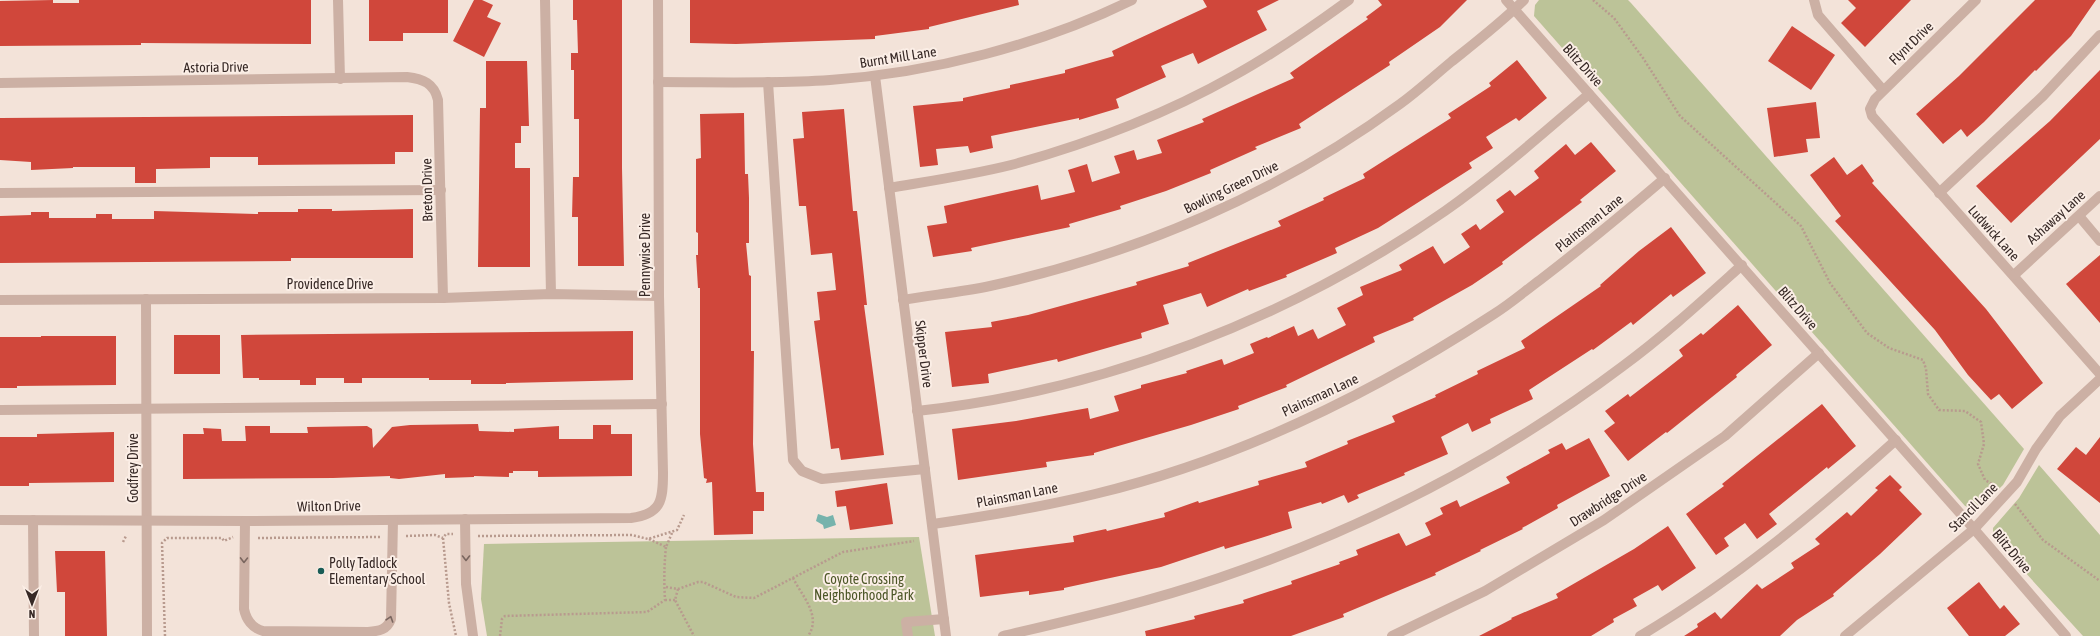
<svg xmlns="http://www.w3.org/2000/svg" width="2100" height="636" font-family="'Asap Condensed',sans-serif">
<style>
.green{fill:#bcc398}
.water{fill:#76b3ac}
.building{fill:#d0473b}
.lines{fill:none;stroke-linecap:round;stroke-linejoin:round}
.path{stroke:#b89a8e;stroke-width:2.5;stroke-dasharray:2 2;stroke-linecap:butt}
.minor{stroke:#ccb0a4;stroke-width:10}
.oneway{stroke:#7a665f}
.poi-dot{fill:#195c56;stroke:#fbeee6;stroke-width:1.5}
.labels{text-anchor:middle;stroke-width:4;stroke-linejoin:round;paint-order:stroke}
.street-label{font-size:14px;fill:#372926;stroke:#fbeee6}
.poi-label{font-size:14px;fill:#372926;stroke:#fbeee6;text-anchor:start}
.park-label{font-size:14px;fill:#4d5728;stroke:#fbeee6}
</style>
<rect width="100%" height="100%" fill="#f3e3d9"/>
<g class="green">
<path d="M1539,0h89l3,3 393,446 -21,36 -26,25 -12,-4 -431,-490 1,-11z"/>
<path d="M2039,465l61,70v101h-17l-90,-99v-9l26,-30z"/>
<path d="M919,537l16,99h-448l-6,-37 3,-55z"/>
</g>
<path class="water" d="M818,514l9,3 6,-2 3,10 -12,4 -1,-4 -7,-4z"/>
<g class="building">
<path d="M53,0v3h26v-3h232v44l-170,-1v2l-141,1v-45z"/>
<path d="M369,0h79v33h-45v8h-34z"/>
<path d="M474,0h8l11,5 -6,12 14,6 -17,34 -31,-16z"/>
<path d="M573,0h49v168l2,98h-46v-49h-6l1,-40h6v-58h-5v-49h-3v-17h7l-1,-33h-4z"/>
<path d="M690,0h328l1,5 -90,22v2l-54,7v3l-139,5 -46,-1z"/>
<path d="M1203,0h76l-22,11 10,19 -69,34 -5,-11 -32,13 5,11 -50,22 3,9 -40,12v-2l-88,18 2,12 -23,5 -2,-7 -32,3 2,16 -18,2 -7,-61 50,-5v-3l47,-10v-3l55,-12v-3l49,-14 -2,-5 95,-44z"/>
<path d="M1378,0h89l-27,27 -51,35 1,3 -91,59 2,4 -46,19 2,2 -47,21 1,3 -45,18 -46,15 1,3 -52,15 1,3 -99,21 1,3 -39,6 -6,-31 20,-3 -3,-17 94,-21 3,15 34,-8 -7,-22 19,-6 5,18 28,-9 -6,-17 20,-6 3,10 25,-7 -5,-13 47,-18 -2,-3 92,-41 -4,-5 78,-54 -2,-2 16,-12z"/>
<path d="M1848,0h63l-46,47 -24,-24 15,-15z"/>
<path d="M2035,0h61l-25,36 -35,35 -1,-1 -51,52 -17,15 -6,-8 -18,15 -27,-30 43,-38z"/>
<path d="M1792,26l43,29 -24,35 -43,-29z"/>
<path d="M1517,60l30,38 -28,23 -3,-3 -30,19 7,11 -24,15 3,5 -94,60 -43,20 2,5 -51,22 1,2 -38,14 -1,-2 -41,18 -6,-14 -38,12 6,19 -28,9 1,5 -84,24 -1,-3 -69,15 1,9 -37,4 -7,-55 47,-5 -1,-5 37,-7 109,-30 -1,-3 53,-16 -1,-3 93,-37 -3,-5 46,-21 -1,-2 42,-20 -2,-4 88,-56 -3,-4 43,-28 -2,-3z"/>
<path d="M486,61h41l2,65h-8v17h-6v25h15v99h-52l2,-159h6z"/>
<path d="M2100,70v69l-89,84 -35,-37 74,-65z"/>
<path d="M1816,102l4,36 -14,1 2,13 -34,5 -7,-49z"/>
<path d="M844,109l9,102h4l10,94h-3l20,150 -43,5 -2,-12 -8,1 -17,-128 6,-1 -3,-28 19,-2 -4,-37 -21,2 -5,-49h-7l-6,-67 11,-1 -2,-26z"/>
<path d="M744,113l1,61h3l1,24v45h-3l3,32 2,1v75h3l-1,93 3,48h8v19h-11v23l-39,1 -2,-53 -6,1 1,-4 -3,-1 -4,-44v-146h-2l-2,-33h2v-22l-2,-1v-73l5,-1 -1,-44z"/>
<path d="M413,115v37h-18v12l-137,1v-8h-48v11l-54,1v14h-21v-16h-62v1l-42,2v-8l-31,-2v-42z"/>
<path d="M1591,142l25,29 -36,29 2,2 -80,60 1,2 -31,21 -59,33 1,2 -41,17 2,5 -89,43 1,2 -49,19 1,3 -48,16 -97,28v2l-48,7 1,5 -89,13 -6,-51 64,-8 72,-13 2,11 29,-8 -5,-15 27,-8v-3l46,-12 -1,-2 36,-12 2,6 30,-12 -4,-9 17,-7 1,1 26,-12 4,10 15,-7 5,10 28,-14 -9,-17 26,-13 -3,-8 42,-17 -3,-5 34,-19 11,18 26,-17 -9,-13 15,-10 4,6 24,-18 -8,-12 14,-10 5,6 24,-18 -5,-7 32,-27 9,11z"/>
<path d="M1834,157l13,18 15,-11 12,17 -2,2 114,126 57,74 -31,26 -13,-15 -8,6 -23,-25 -33,-45 -100,-109 6,-5 -31,-41z"/>
<path d="M298,209h34v2l81,-2v49h-122v3l-291,2v-47l31,-1v-3h18v6h47v-4h16v5h42v-8l104,3v-2h40z"/>
<path d="M1671,227l35,46 -33,24 -2,-3 -38,31 -2,-3 -38,28 -1,-1 -63,41 4,9 -43,20 1,4 -19,9 -4,-9 -27,14 7,17 -44,19 1,2 -48,20 2,3 -11,5 -4,-8 -22,9 -1,-2 -33,10 4,16 -31,10 -36,11 -1,-3 -63,21 -97,21v2l-35,5v-4l-49,6 -5,-42 99,-13 -1,-6 33,-7 1,2 58,-14 -1,-4 34,-12 1,2 60,-18 -1,-4 49,-14 -2,-5 43,-18 -1,-3 48,-19 -3,-6 44,-19 -1,-2 43,-21 -1,-3 48,-23 -4,-7 80,-55 -1,-1 39,-34z"/>
<path d="M2100,255v68l-34,-39z"/>
<path d="M1738,305l34,40 -36,30 1,2 -70,56 -1,-1 -38,29 -24,-30 11,-8 -10,-12 23,-17 2,3 34,-26 19,-15 -4,-6 22,-17 2,2z"/>
<path d="M633,331v49l-127,3v1h-35v-4h-42v-2h-67v5h-18v-5h-28v7h-16v-5h-41v-2h-16l-2,-43z"/>
<rect x="174" y="335" width="46" height="39"/>
<path d="M41,336h75v49l-99,1v2h-17v-51h41z"/>
<path d="M1822,404l34,42 -28,23 -1,-2 -58,47 8,10 -20,15 -12,-16 -21,15 5,8 -13,9 -30,-41 38,-28 -2,-2z"/>
<path d="M478,424l1,7 35,1v-3l45,-3v13h34v-14h18v9h21v42l-94,1v-6h-25v2h-4v4l-35,-1v1l-29,1v-4l-46,5 -9,-1v-2l-57,2 -150,1v-45h21l-1,-6 18,1 1,12h24l-1,-15h25v7h38l-1,-6 60,-1 5,3 1,19 19,-21 18,-2z"/>
<path d="M114,432v50l-85,1v3h-29v-49h37v-3z"/>
<path d="M2100,437v66l-43,-34 19,-22 10,8z"/>
<path d="M1589,438l21,38 -53,29 1,3 -36,20 1,1 -43,21 1,1 -46,22 1,2 -93,39 1,3 -53,19h-145l-1,-5 50,-12 -1,-3 50,-13 -1,-3 49,-16 -1,-3 49,-17 -1,-2 19,-7 -2,-5 43,-17 7,13 25,-11 -6,-12 18,-9 -3,-6 17,-8 3,7 50,-24 -4,-6 44,-24 -2,-3 14,-7 4,7z"/>
<path d="M1890,475l12,12 -3,3 23,24 -42,40 -47,40 1,2 -37,24 -17,16h-96l14,-9 -1,-3 18,-12 6,7 36,-35 5,5 32,-21 -3,-5 29,-19 -5,-5 32,-27 4,4 27,-26 -3,-2z"/>
<path d="M887,483l6,41 -43,6 -4,-24 -9,1 -2,-16z"/>
<path d="M1668,526l28,42 -34,23 -4,-6 -25,14 4,7 -24,13 1,3 -23,14h-112l33,-17 -1,-1 47,-20 -2,-4 78,-45z"/>
<path d="M55,551h50l2,85h-42v-44h-8z"/>
<path d="M1979,582l21,27 4,-4 16,19 -15,12h-36l-22,-28z"/>
</g>
<g class="lines">
<g class="path">
<path d="M1593,0l21,18 29,40 37,58 121,110 29,57 37,50 22,15 34,12 3,9 2,25 11,16 26,1 16,11 3,22 -6,20 7,16 12,7"/>
<path d="M2015,504l28,36 57,41"/>
<path d="M406,536l29,-1 8,3 3,-4h7"/>
<path d="M478,536l154,-1 16,4 29,-9 7,-15"/>
<path d="M258,538l123,-1"/>
<path d="M443,538l6,65 7,33"/>
<path d="M649,539l17,8 6,-14"/>
<path d="M123,542l3,-6"/>
<path d="M793,578c9,18 29,38 15,58"/>
<path d="M666,587l12,2 20,-7h5l33,15 18,1 89,-46 71,-11"/>
<path d="M678,589l-3,11 19,36"/>
<path d="M665,600h10"/>
<path d="M165,636l-3,-93 5,-5h55l2,3 9,-4"/>
<path d="M500,636l2,-17 3,-3 142,-4 18,-12c-1,-18 -1,-34 1,-53"/>
</g>
<g class="minor">
<path d="M338,0l2,79"/>
<path d="M545,0l6,294"/>
<path d="M1506,0l468,529 92,107"/>
<path d="M1814,0l4,15 65,75"/>
<path d="M1976,0l-101,99 -5,10 2,7 228,258"/>
<path d="M875,76l71,560"/>
<path d="M658,82c57,0 115,2 172,-2 101,-7 211,-35 302,-80"/>
<path d="M768,82l25,378 9,11 20,8 103,-10"/>
<path d="M0,83l407,-6c16,2 27,6 31,23l5,198"/>
<path d="M889,188c41,-7 82,-13 122,-23 77,-21 155,-51 224,-90 40,-22 77,-48 114,-75"/>
<path d="M0,193l441,-3"/>
<path d="M1939,193l104,-97 57,-61"/>
<path d="M2079,216l21,25"/>
<path d="M2014,275l86,-79"/>
<path d="M146,299l1,337"/>
<path d="M0,300l443,-2 108,-4 108,2"/>
<path d="M903,300c29,-5 58,-8 87,-14 146,-32 289,-93 410,-182 18,-13 34,-28 51,-42 25,-20 51,-40 73,-62"/>
<path d="M0,410l662,-6"/>
<path d="M917,411c186,-20 374,-93 528,-200 51,-36 97,-77 144,-117"/>
<path d="M465,519l1,65 7,52"/>
<path d="M0,520l245,1 386,-3c30,-4 32,-17 32,-45l-4,-177 -1,-296"/>
<path d="M33,520l1,116"/>
<path d="M245,521l-1,88c2,10 8,19 19,22l105,1c11,-1 19,-2 23,-13l2,-99"/>
<path d="M933,524c54,-8 109,-17 162,-30 141,-34 278,-101 399,-180 16,-10 31,-23 46,-34 43,-33 84,-67 125,-102"/>
<path d="M908,636l-2,-14 38,-3"/>
<path d="M1003,636c72,-17 146,-34 216,-58 144,-49 282,-120 404,-212 42,-31 80,-66 119,-101"/>
<path d="M1392,636l93,-45 119,-71 121,-84 94,-83"/>
<path d="M1640,636c93,-55 176,-124 256,-196"/>
<path d="M1845,636l129,-107 43,-47 19,-33 24,-33 40,-37"/>
</g>
</g>
<defs><path id="oneway-chevron" d="M-2-3.5L2.5 0L-2 3.5" fill="none" stroke-width="1.6" stroke-linecap="round" stroke-linejoin="round"/></defs>
<g class="oneway">
<use href="#oneway-chevron" transform="translate(466 558) rotate(90)"/>
<use href="#oneway-chevron" transform="translate(244 560) rotate(91)"/>
<use href="#oneway-chevron" transform="translate(390 619) rotate(-72)"/>
</g>
<circle class="poi-dot" cx="321" cy="571" r="4"/>
<g class="labels">
<g class="street-label">
<text transform="translate(1911 43) rotate(-44)" y="5">Flynt Drive</text>
<text transform="translate(898 57) rotate(-9)" y="5">Burnt Mill Lane</text>
<text transform="translate(1583 65) rotate(48)" y="5">Blitz Drive</text>
<text transform="translate(216 67) rotate(-1)" y="5">Astoria Drive</text>
<text transform="translate(1231 187) rotate(-26)" y="5">Bowling Green Drive</text>
<text transform="translate(427 190) rotate(-91)" y="5">Breton Drive</text>
<text transform="translate(2056 217) rotate(-42)" y="5">Ashaway Lane</text>
<text transform="translate(1589 223) rotate(-39)" y="5">Plainsman Lane</text>
<text transform="translate(1994 233) rotate(48)" y="5">Ludwick Lane</text>
<text transform="translate(645 255) rotate(-90)" y="5">Pennywise Drive</text>
<text x="330" y="289">Providence Drive</text>
<text transform="translate(1798 308) rotate(49)" y="5">Blitz Drive</text>
<text transform="translate(924 354) rotate(83)" y="5">Skipper Drive</text>
<text transform="translate(1320 395) rotate(-25)" y="5">Plainsman Lane</text>
<text transform="translate(133 468) rotate(-90)" y="5">Godfrey Drive</text>
<text transform="translate(1017 495) rotate(-11)" y="5">Plainsman Lane</text>
<text transform="translate(1608 499) rotate(-33)" y="5">Drawbridge Drive</text>
<text transform="translate(329 506) rotate(-1)" y="5">Wilton Drive</text>
<text transform="translate(1973 507) rotate(-45)" y="5">Stancil Lane</text>
<text transform="translate(2012 551) rotate(50)" y="5">Blitz Drive</text>
</g>
<g class="poi-label">
<text x="329" y="568">Polly Tadlock<tspan x="329" dy="16">Elementary School</tspan></text>
</g>
<g class="park-label">
<text x="864" y="584">Coyote Crossing<tspan x="864" dy="16">Neighborhood Park</tspan></text>
</g>
</g>
<g transform="translate(32 604) rotate(180)" stroke="#fbeee6" stroke-width="3" paint-order="stroke">
<path d="M0-3L7 15L0 10L-7 15Z" fill="#372926"/>
<text y="-6" font-size="11" font-weight="bold" text-anchor="middle" fill="#372926">N</text>
</g>
</svg>
